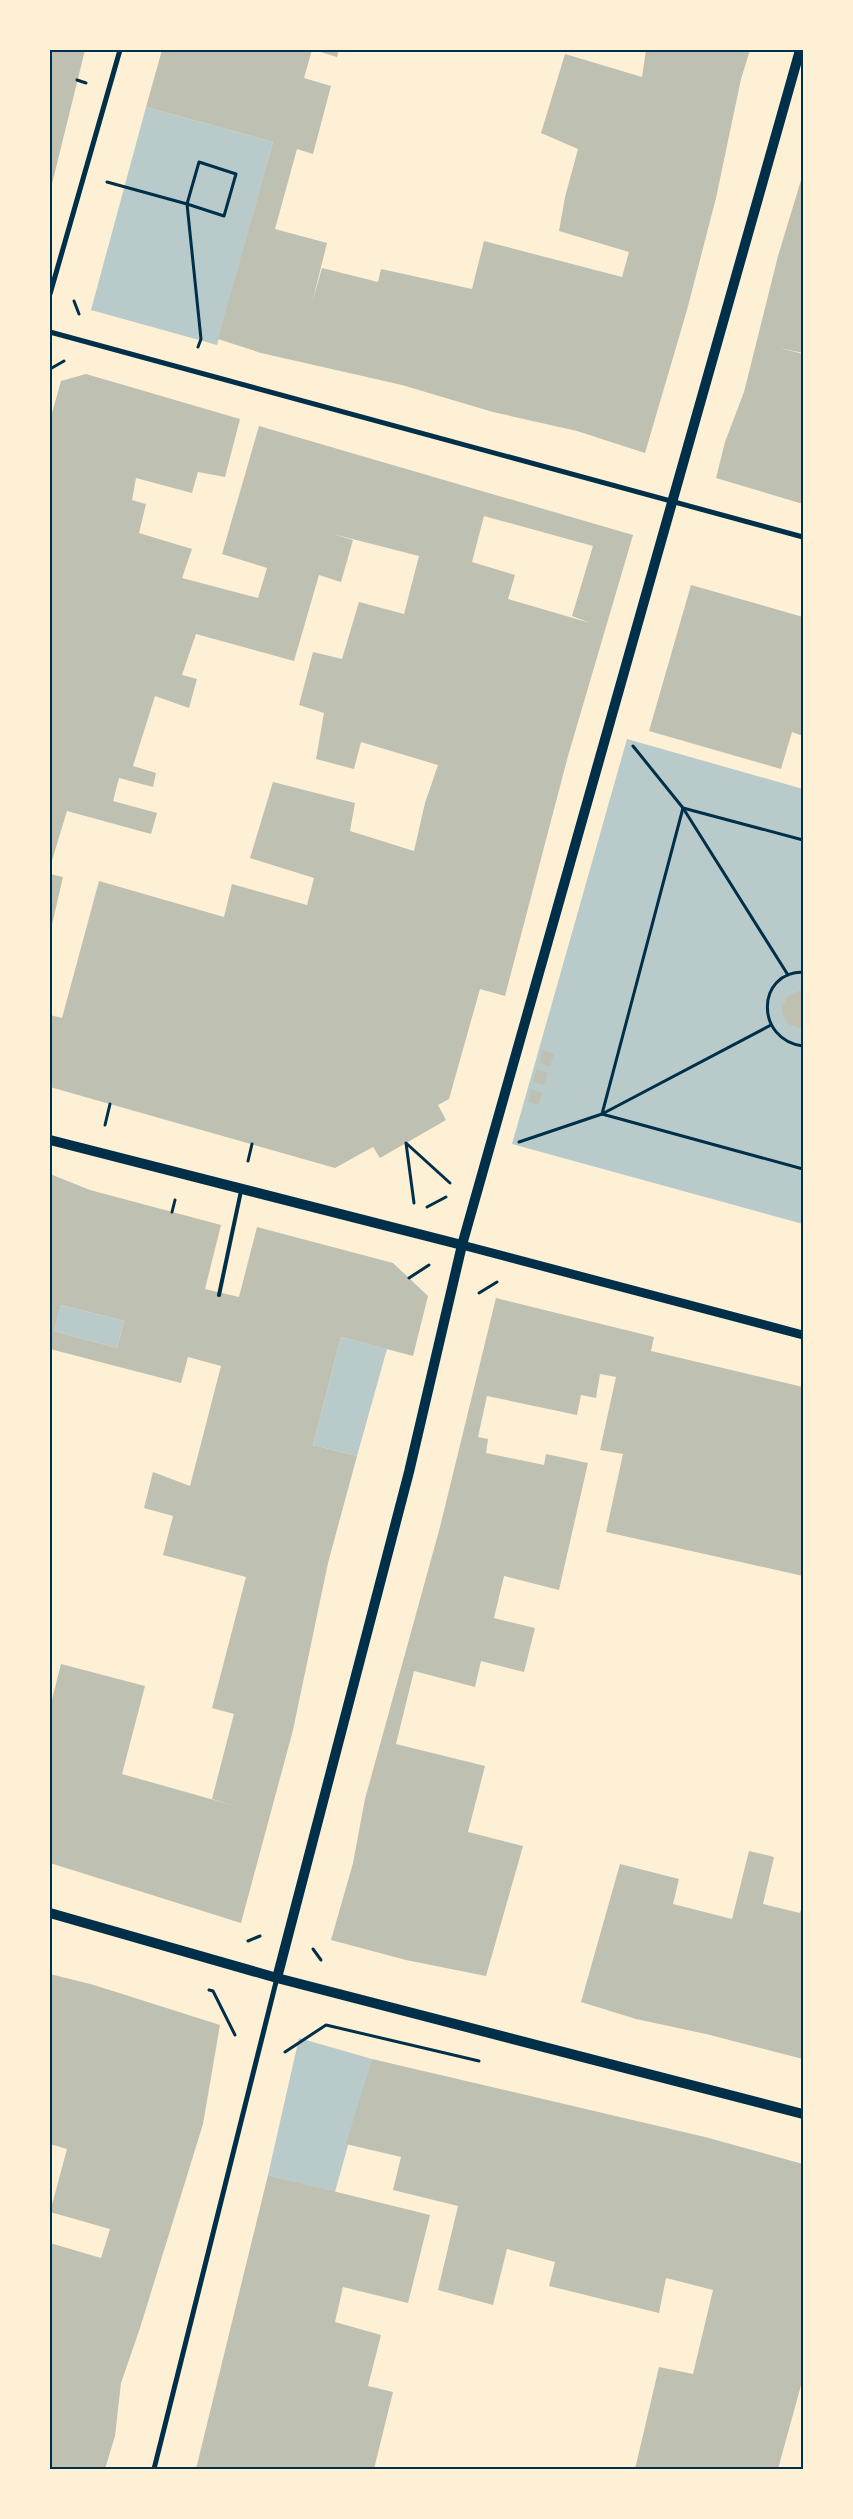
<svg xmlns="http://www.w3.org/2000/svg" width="853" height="2519" font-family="Jost,sans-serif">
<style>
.green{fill:#b9caca}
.building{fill:#bec0b2;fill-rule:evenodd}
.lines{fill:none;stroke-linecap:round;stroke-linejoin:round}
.path{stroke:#003049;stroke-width:3}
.service{stroke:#003049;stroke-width:4}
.minor{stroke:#003049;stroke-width:5}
.tertiary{stroke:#003049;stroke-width:9}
.secondary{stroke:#003049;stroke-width:10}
.neatline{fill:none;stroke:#003049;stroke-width:2}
</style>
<rect width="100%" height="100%" fill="#fdf0d5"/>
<g class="green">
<path d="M146,107l127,35 -56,203 -126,-35z"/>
<path d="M627,739l176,50v435l-291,-80z"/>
<path d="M61,1305l63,16 -7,27 -63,-17z"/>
<path d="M341,1337l46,12 -30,107 -44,-11z"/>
<path d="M299,2038l73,21 -37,133 -67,-17z"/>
</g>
<g class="building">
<path d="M50,50h35l-34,138h-1z"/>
<path d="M162,50h150l-8,28 27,8 -18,68 -16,-5 -22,80 52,14 -15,60 10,-35 56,14 3,-13 91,20 12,-48 138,36 7,-25 -70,-21 6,-34 13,-48 -37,-16 24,-79 77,23 4,-27h104l-9,29 -25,119 -29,112 -42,143 -68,-22 -84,-19 -91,-27 -141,-32 -43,-14 55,-197 -127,-35z"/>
<path d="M314,50h25l-2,7z"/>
<path d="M802,177l1,176 -23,-5 23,6v150l-87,-26 9,-36 19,-50 34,-136z"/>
<path d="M86,374l154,45 -15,58 -27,-5 -6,21 -56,-15 -4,22 14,4 -7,29 53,16 -10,29 76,20 9,-30 -45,-14 37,-128 374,109 -65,221 -63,240 -25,-7 -31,110 -11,6 8,15 -66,38 -7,-11 -38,21 -285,-81v-72l12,3 37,-137 125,36 8,-33 75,21 7,-27 -64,-20 23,-76 82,21 -5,28 64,20 11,-48 13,-38 -77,-23 -7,27 -38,-10 8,-46 -25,-8 14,-53 29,7 17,-57 45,12 15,-58 -86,-22 20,6 -12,42 -22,-7 -25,86 -98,-27 -14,41 15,4 -8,29 -34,-12 -22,70 23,7 -3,14 -34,-9 -6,23 44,12 -6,21 -84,-23 -17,56v-447l11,-39zM484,516l109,30 -21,70 18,7 -82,-24 7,-24 -43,-13z"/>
<path d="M691,585l112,32v119l-11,-4 -11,37 -132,-38z"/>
<path d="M50,874l13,3 -12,52h-1z"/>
<path d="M799,991h4v38l-15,-5 -6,-11v-6l6,-11z"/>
<path d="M543,1050l11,4 -4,12 -11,-3z"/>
<path d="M537,1069l11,4 -4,12 -11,-3z"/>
<path d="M531,1089l11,4 -4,12 -10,-3z"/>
<path d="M50,1174l40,16 131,35 -16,64 34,8 18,-70 136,36 35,33 -15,60 -72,-19 -28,108 44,11 -29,107 -35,167 -52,193 -191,-60v-156l11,-43 84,22 -23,88 117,33 -27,-8 22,-85 -22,-6 34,-131 -83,-22 10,-39 -29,-8 9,-36 37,14 31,-120 -33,-9 -7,26 -131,-34zM61,1305l63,16 -7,27 -63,-17z"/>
<path d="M496,1298l158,39 -3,14 152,36v189l-197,-44 17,-78 -23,-4 16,-73 -16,-3 -4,24 -15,-3 -4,20 -90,-19 -9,41 10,2 -2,14 58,12 2,-11 42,9 -29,127 -55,-14 -10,42 41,10 -11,44 -43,-11 -6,26 -61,-16 -18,73 89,22 -17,66 55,14 -37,130 -80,-16 -75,-20 22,-77 12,-64 75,-272z"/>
<path d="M749,1851l25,6 -11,47 37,9 3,-10v156l-97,-25 -70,-15 -55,-17 39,-138 59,15 -6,25 59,15z"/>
<path d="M50,1974l44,11 126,40 -17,99 -63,204 -19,55 -6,53 -10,33h-55v-226l51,15 9,-29 -60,-17 17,-63 -17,-5z"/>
<path d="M372,2059l333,78 98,27v214l-25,91h-143l24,-102 34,7 20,-84 -47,-12 -7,35 -110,-27 6,-24 -48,-13 -14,56 -55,-15 20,-84 -65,-16 8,-33 -55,-13z"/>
<path d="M268,2175l162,40 -22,88 -65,-16 -8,35 46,13 -13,51 25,6 -19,77h-178z"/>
</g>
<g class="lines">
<g class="path">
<path d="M77,80l9,3"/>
<path d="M107,182l80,22 12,-42 37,12 -12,42 -37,-12 14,135 -3,8"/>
<path d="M74,301l5,13"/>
<path d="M50,369l14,-8"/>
<path d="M633,746l50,62 105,167"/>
<path d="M803,840l-120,-32 -81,306 201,55"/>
<path d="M803,972c-47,0 -48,68 0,74"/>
<path d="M105,1125l5,-21"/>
<path d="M519,1142l83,-28 169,-89"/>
<path d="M248,1161l4,-17"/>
<path d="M414,1203l-8,-60 44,40"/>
<path d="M427,1207l19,-10"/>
<path d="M172,1212l3,-12"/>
<path d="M409,1278l20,-13"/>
<path d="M479,1293l18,-11"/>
<path d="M248,1941l12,-5"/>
<path d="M313,1949l8,11"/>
<path d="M209,1990l4,1 22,44"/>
<path d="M285,2052l41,-27 153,36"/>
</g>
<path class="service" d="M219,1295l22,-104"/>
<g class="minor">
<path d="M50,294l70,-244"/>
<path d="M50,332l753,205"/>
<path d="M154,2469l123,-491"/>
</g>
<path class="tertiary" d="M462,1245l341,90"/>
<g class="secondary">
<path d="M50,1140l412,105"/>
<path d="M50,1913l227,65 526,136"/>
<path d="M277,1978l132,-506 53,-227 338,-1195"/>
</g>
</g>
<rect width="853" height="2519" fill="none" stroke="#fdf0d5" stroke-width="102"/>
<rect x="51" y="51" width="751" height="2417" class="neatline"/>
</svg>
